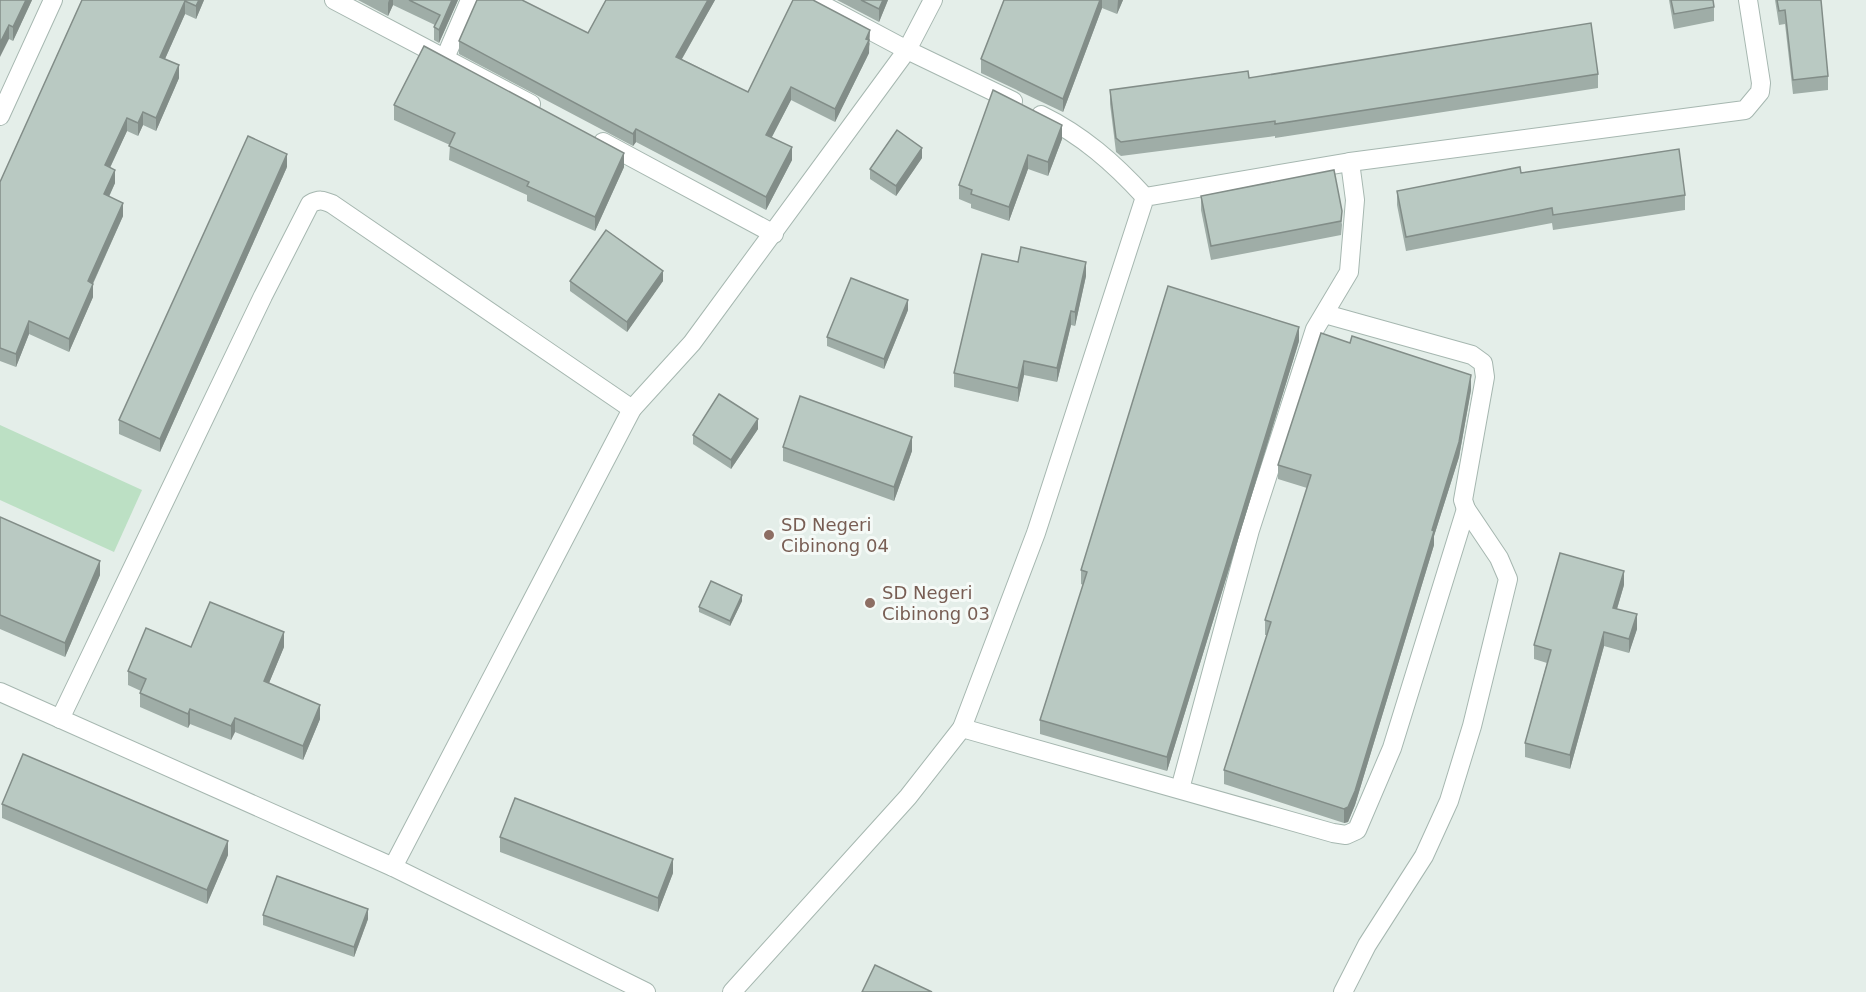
<svg xmlns="http://www.w3.org/2000/svg" width="1866" height="992" font-family="'DejaVu Sans',sans-serif">
<style>
.green{fill:#bce0c4}
.lines{fill:none;stroke-linecap:round;stroke-linejoin:round}
.minor-casing{stroke:#a6b7b0;stroke-width:20}
.minor{stroke:#fff;stroke-width:18}
.wall{fill:#9fada7}
.shaded-wall{fill:#828d88}
.building{fill:#b9c9c2;stroke:#828d88;stroke-width:1.5}
.education-dot{fill:#8d6e63;stroke:#f5faf7;stroke-width:2}
.labels{text-anchor:middle;stroke-width:6;stroke-linejoin:round;paint-order:stroke}
.education-label{font-size:18px;fill:#785e54;stroke:#f5faf7;text-anchor:start}
</style>
<rect width="100%" height="100%" fill="#e4eee9"/>
<path class="green" d="M0,425l142,65 -28,62 -114,-52z"/>
<g class="lines">
<g class="minor-casing">
<g id="minor">
<path d="M334,0l197,104"/>
<path d="M813,0l94,50 26,-50"/>
<path d="M445,58l25,-58"/>
<path d="M1041,115c41,20 73,48 104,82"/>
<path d="M0,116l53,-116"/>
<path d="M603,142l171,92"/>
<path d="M1325,314l147,41 11,8 2,14 -22,123 3,9 33,49 9,21 -36,147 -23,75 -25,55 -57,89 -24,47"/>
<path d="M0,692l393,175 253,125"/>
<path d="M60,719l203,-423 47,-92c9,-5 13,-4 22,0l300,205"/>
<path d="M962,728l371,105 13,2 11,-5 35,-82 74,-239"/>
<path d="M1180,789l70,-259 65,-201 34,-57 6,-72 -5,-38"/>
<path d="M393,867l239,-458 60,-66 215,-293 106,51"/>
<path d="M732,992l176,-195 54,-69 74,-195 109,-336 205,-35 395,-52 15,-18 1,-9 -13,-83"/>
</g>
</g>
<use href="#minor" class="minor"/>
</g>
<g class="wall">
<path d="M0,0h32l-19,41 -4,-2z"/>
<path d="M82,0h122l-8,19 -11,-5 -20,45 14,19 -23,53 -13,-6 -5,11 -11,-5 -17,37 5,15 -6,14 14,19 -30,68v13l-24,55 -40,-18 -13,33 -16,-6v-179z"/>
<path d="M358,0h100l-19,43 -5,-3v-13l1,-2 -42,-20 -5,11z"/>
<path d="M606,0h109l-33,59 66,33 122,-49 -1,3v7l-34,69 -44,-22 -19,37 20,23 -26,50 -130,-68 -3,4 -174,-92v-13l129,-8z"/>
<path d="M837,0h51l-9,22z"/>
<path d="M1004,0h119l-6,14 -15,-6 -39,104 -82,-39v-14z"/>
<path d="M1669,0h44l1,7v14l-40,8z"/>
<path d="M1775,0h46l7,76v14l-35,4 -8,-70 -6,1z"/>
<path d="M1598,74v14l-323,50v-2l-154,20 -5,-4 -6,-48v-14l139,-12z"/>
<path d="M394,105l230,62 -29,64 -68,-30v-6l-78,-35 1,-15 -56,-25z"/>
<path d="M1062,139l-14,37 -20,-7 -19,52 -38,-13v-4l-12,-5v-14z"/>
<path d="M922,158l-26,38 -26,-17v-10z"/>
<path d="M287,167l-127,285 -41,-18v-14z"/>
<path d="M1334,170l8,55 -1,10 -130,25 -10,-50v-14z"/>
<path d="M1521,173l164,22v15l-132,20 -1,-7 -146,28 -9,-46v-14z"/>
<path d="M1018,262l68,14 -11,50 -4,-1 -14,57 -33,-7 -6,27 -64,-15v-14z"/>
<path d="M570,281h93l-36,51 -57,-41z"/>
<path d="M908,310l-24,59 -57,-23v-9z"/>
<path d="M1299,341l-132,430 -127,-37v-14l43,-135 -2,-1v-14z"/>
<path d="M1471,390l-12,67 -25,79v9l-79,260 -7,17 -4,1 -120,-39v-14l43,-135h-2v-15l42,-132 -29,-9v-14z"/>
<path d="M758,429l-27,40 -38,-25v-9z"/>
<path d="M783,447l129,4 -18,50 -111,-40z"/>
<path d="M0,517l100,58 -35,82 -65,-28z"/>
<path d="M1624,585l-7,24 20,20 -8,24 -25,-7 -34,123 -45,-12v-14l22,-80 -13,-4v-14z"/>
<path d="M742,601l-12,25 -31,-14v-5z"/>
<path d="M191,647h93l-15,36 51,36 -17,41 -68,-28 -4,8 -41,-16 -2,4 -48,-21v-14l1,-2 -13,-6v-14z"/>
<path d="M2,804l226,51 -21,49 -205,-86z"/>
<path d="M500,837l173,36 -15,39 -158,-60z"/>
<path d="M263,915l105,4 -14,38 -91,-32z"/>
</g>
<g class="shaded-wall">
<path d="M26,0h6l-19,41v-14z"/>
<path d="M199,0h5l-8,19v-13z"/>
<path d="M389,0h4v5l-5,11v-13z"/>
<path d="M452,0h6l-19,43v-13z"/>
<path d="M708,0h7l-39,69v-12z"/>
<path d="M883,0h5l-9,22v-13z"/>
<path d="M1100,0h2v8l-39,104v-13z"/>
<path d="M1118,0h5l-6,14z"/>
<path d="M185,1v13l-25,56v-13z"/>
<path d="M9,25v14l-9,18v-14z"/>
<path d="M870,30l-1,23 -34,69v-13z"/>
<path d="M179,65v13l-23,53v-13z"/>
<path d="M791,87v13l-25,48v-13z"/>
<path d="M143,112v13l-5,11v-13z"/>
<path d="M127,118v13l-22,47v-13z"/>
<path d="M1062,125v14l-14,37v-14z"/>
<path d="M636,129v13l-3,4v-12z"/>
<path d="M792,147v13l-26,50v-13z"/>
<path d="M922,148v10l-26,38v-10z"/>
<path d="M624,153v14l-29,64v-14z"/>
<path d="M287,154v13l-127,285v-13z"/>
<path d="M1028,155v14l-19,52v-14z"/>
<path d="M115,170v13l-11,24v-13z"/>
<path d="M123,203v13l-35,78v-13z"/>
<path d="M1086,262v14l-11,50v-14z"/>
<path d="M663,271v10l-36,51v-10z"/>
<path d="M93,284v13l-24,55v-13z"/>
<path d="M908,300v10l-24,59v-10z"/>
<path d="M1071,311v14l-14,57v-14z"/>
<path d="M29,321v13l-13,33v-13z"/>
<path d="M1299,327v14l-132,430v-14z"/>
<path d="M1024,361v14l-6,27v-14z"/>
<path d="M1471,375v15l-12,67 -25,79v9l-79,260 -7,17 -4,1v-14l88,-279z"/>
<path d="M758,419v10l-27,40v-9z"/>
<path d="M912,437v14l-18,50v-14z"/>
<path d="M100,561v14l-35,82v-14z"/>
<path d="M1624,571v14l-11,37v-14z"/>
<path d="M742,595v6l-12,25v-5z"/>
<path d="M1637,614v15l-8,24v-14z"/>
<path d="M284,632v15l-20,48v-14z"/>
<path d="M1604,632v14l-34,123v-14z"/>
<path d="M320,705v14l-17,41v-14z"/>
<path d="M190,709v15l-2,4v-14z"/>
<path d="M235,718v14l-4,8v-14z"/>
<path d="M228,841v14l-21,49v-14z"/>
<path d="M673,859v14l-15,39v-14z"/>
<path d="M368,909v10l-14,38v-10z"/>
</g>
<g class="building">
<path d="M0,0h26l-13,27 -4,-2 -9,18z"/>
<path d="M82,0h117l-3,6 -11,-5 -25,56 19,8 -23,53 -13,-6 -5,11 -11,-5 -22,47 10,5 -11,24 19,9 -35,78 5,3 -24,55 -40,-18 -13,33 -16,-6v-166z"/>
<path d="M409,0h43l-13,30 -5,-3 6,-12z"/>
<path d="M477,0h45l66,33 18,-33h102l-32,57 72,35 45,-92h20l57,30 -4,9 3,1 -34,69 -44,-22 -25,48 26,12 -26,50 -130,-68 -3,5 -174,-93z"/>
<path d="M861,0h22l-4,9z"/>
<path d="M1004,0h96l-37,99 -82,-40z"/>
<path d="M1671,0h42l1,7 -40,7z"/>
<path d="M1777,0h44l7,76 -35,4 -8,-70 -6,1z"/>
<path d="M1591,23l7,51 -323,50v-3l-154,21 -5,-4 -6,-48 138,-19 1,7z"/>
<path d="M424,46l200,107 -29,64 -68,-31 2,-4 -80,-36 6,-13 -61,-28z"/>
<path d="M993,90l69,35 -14,37 -20,-7 -19,52 -38,-13 1,-4 -13,-5z"/>
<path d="M897,130l25,18 -26,38 -26,-17z"/>
<path d="M248,136l39,18 -127,285 -41,-19z"/>
<path d="M1679,149l6,46 -132,20 -1,-7 -146,29 -9,-46 123,-24 1,6z"/>
<path d="M1334,170l8,41 -1,10 -130,25 -10,-50z"/>
<path d="M606,230l57,41 -36,51 -57,-41z"/>
<path d="M1021,247l65,15 -11,50 -4,-1 -14,57 -33,-7 -6,27 -64,-15 28,-119 36,8z"/>
<path d="M851,278l57,22 -24,59 -57,-22z"/>
<path d="M1168,286l131,41 -132,430 -127,-37 47,-148 -6,-2z"/>
<path d="M1321,333l29,10 2,-7 119,39 -12,67 -27,88 2,1 -79,260 -7,16 -4,2 -120,-39 47,-148 -6,-2 46,-145 -33,-10z"/>
<path d="M719,394l39,25 -27,41 -38,-25z"/>
<path d="M800,396l112,41 -18,50 -111,-40z"/>
<path d="M0,517l100,44 -35,82 -65,-28z"/>
<path d="M1560,553l64,18 -11,37 24,6 -8,25 -25,-7 -34,123 -45,-12 26,-93 -17,-5z"/>
<path d="M711,581l31,14 -12,26 -31,-14z"/>
<path d="M210,602l74,30 -20,49 56,24 -17,41 -68,-28 -4,8 -41,-17 -2,5 -48,-21 6,-14 -18,-8 18,-43 45,19z"/>
<path d="M23,754l205,87 -21,49 -205,-86z"/>
<path d="M515,798l158,61 -15,39 -158,-61z"/>
<path d="M277,876l91,33 -14,38 -91,-32z"/>
<path d="M875,965l57,27h-70z"/>
</g>
<g class="education-dot">
<circle cx="769" cy="535" r="6"/>
<circle cx="870" cy="603" r="6"/>
</g>
<g class="labels">
<g class="education-label">
<text x="781" y="531">SD Negeri<tspan x="781" dy="21">Cibinong 04</tspan></text>
<text x="882" y="599">SD Negeri<tspan x="882" dy="21">Cibinong 03</tspan></text>
</g>
</g>
</svg>
